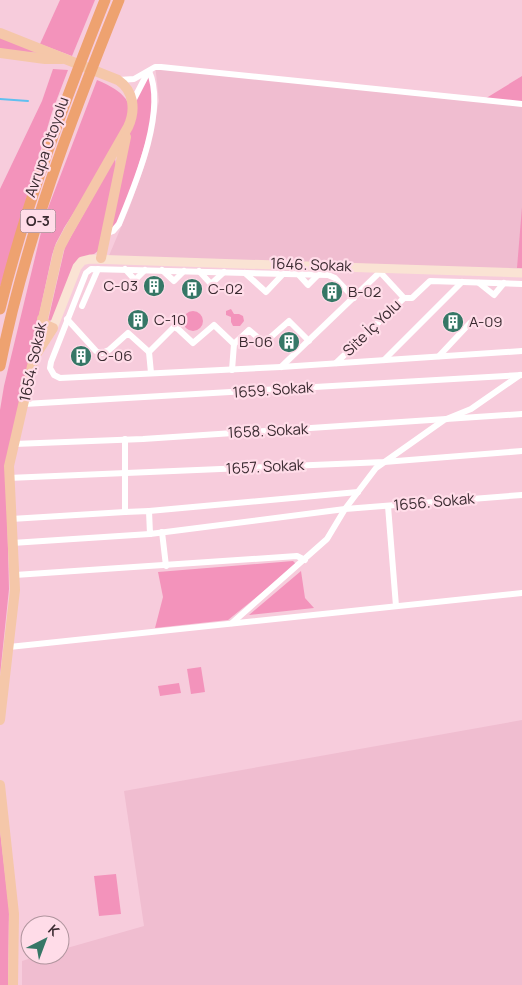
<svg xmlns="http://www.w3.org/2000/svg" width="522" height="985" font-family="Manrope,sans-serif">
<style>
.built{fill:#f0bdd0}
.green{fill:#f393bb}
.lines{fill:none;stroke-linecap:round;stroke-linejoin:round}
.stream{stroke:#60bff0;stroke-width:2}
.street{stroke:#fff;stroke-width:6}
.secondary{stroke:#fae3d4;stroke-width:9}
.primary{stroke:#f5c7a9;stroke-width:10}
.highway{stroke:#eea270;stroke-width:11}
.labels{text-anchor:middle;stroke-width:4.5;stroke-linejoin:round;paint-order:stroke}
.shield{fill:#ffdce8;stroke:#755f67;stroke-width:1}
.shield-label{font-size:14px;font-weight:bold;fill:#3a2a30}
.street-label{font-size:15px;fill:#3a2a30;stroke:#ffdce8}
.poi-label{font-size:15px;fill:#3a2a30;stroke:#ffdce8;text-anchor:start}
</style>
<rect width="100%" height="100%" fill="#f7ccdc"/>
<g class="built">
<path d="M155,64l367,38v171l-414,-15 22,-52 17,-48 12,-57z"/>
<path d="M522,720v265h-500v-24l19,-6h19v-5l84,-24 -20,-135z"/>
</g>
<g class="green">
<path d="M60,0h35l-23,56 -32,-12z"/>
<path d="M0,36l40,17 -40,-3z"/>
<path d="M53,69l15,1 -16,42 -52,176v-99l42,-88z"/>
<path d="M149,71l4,9v38l-28,91 -14,23 22,-131z"/>
<path d="M522,76v28l-39,-4z"/>
<path d="M97,80c12,5 31,14 33,29 2,15 -56,103 -67,121l-7,13 -4,12 -46,214 3,120 -9,86v-265l4,-24 41,-170z"/>
<path d="M115,158l1,8 -18,85 -4,3 -13,4 -29,62 -4,1 17,-74z"/>
<path d="M522,207v61h-5z"/>
<path d="M231,309l3,5h5l4,2 1,5 -4,5h-7l-2,-4v-5l-5,-2v-4z"/>
<circle cx="193" cy="321" r="10"/>
<path d="M293,561l2,2v3l-67,54 -73,8 8,-31 -5,-25z"/>
<path d="M301,571l4,27 9,10 -65,7z"/>
<path d="M201,667l4,25 -14,2 -4,-25z"/>
<path d="M179,683l2,10 -21,3 -2,-10z"/>
<path d="M0,830l9,78 -1,77h-8z"/>
<path d="M116,874l5,40 -22,2 -5,-40z"/>
</g>
<g class="lines">
<path class="stream" d="M0,99l28,2"/>
<g class="street">
<path d="M119,80l15,-1 21,-12h6l361,37"/>
<path d="M133,101l15,-29"/>
<path d="M105,234l8,-3 6,-7c16,-39 48,-113 30,-153"/>
<path d="M125,269l10,11 10,-10"/>
<path d="M162,270l12,11 10,-10"/>
<path d="M199,271l12,13 13,-12"/>
<path d="M380,272l24,26"/>
<path d="M245,273l21,19 17,-18"/>
<path d="M298,274l10,11 10,-10"/>
<path d="M479,283l15,12 10,-12"/>
<path d="M354,298l-19,-20 -7,-3 -237,-6 -5,4 -35,89 -1,6 4,7 6,3 221,-11 241,-16"/>
<path d="M82,306l16,-37"/>
<path d="M67,319l29,32 6,2 7,-3 19,-17 21,19 25,-25 4,2 15,14 21,-18 20,19 15,-14 15,13 25,-22 20,20"/>
<path d="M149,352l2,21"/>
<path d="M439,356l31,-33"/>
<path d="M384,360l78,-78"/>
<path d="M336,363l68,-65h8l18,-17 92,3"/>
<path d="M281,367l99,-95"/>
<path d="M232,370l2,-26"/>
<path d="M24,404l498,-29"/>
<path d="M125,439v73l24,-1 1,23 195,-25 177,-14"/>
<path d="M14,444l129,-5 379,-25"/>
<path d="M8,478l376,-16 138,-11"/>
<path d="M388,506l8,100"/>
<path d="M149,511l209,-19"/>
<path d="M11,519l114,-7"/>
<path d="M162,532l4,34"/>
<path d="M12,543l138,-9"/>
<path d="M15,575l282,-19 8,4"/>
<path d="M232,623l95,-84 18,-30 31,-41 68,-48 27,-11 49,-34"/>
<path d="M9,647l513,-54"/>
</g>
<path class="secondary" d="M53,328l24,-61 5,-6 8,-2 432,14"/>
<g class="primary">
<path d="M0,33l118,47c16,11 18,30 10,47l-60,105 -9,17 -50,217 6,124 -15,130"/>
<path d="M0,53l45,6h17"/>
<path d="M101,258l25,-121"/>
<path d="M37,353l16,-25 -7,-3 -4,-6"/>
<path d="M0,785l14,129 -1,71"/>
</g>
<g class="highway">
<path d="M0,309c26,-106 65,-208 105,-309"/>
<path d="M0,366c25,-126 71,-247 119,-366"/>
</g>
</g>
<defs>
<g id="building-disc" transform="scale(1.125)"><circle r="9.5" fill="#367766" stroke="#ffdce8"/><path d="M-4-6H4V6H1V3H-1V6H-4ZM-2.5-4.3h1.7v1.8h-1.7ZM.8-4.3h1.7v1.8H.8ZM-2.5-1h1.7V.8h-1.7ZM.8-1h1.7V.8H.8Z" fill="#fff"/></g>
</defs>
<g fill-rule="evenodd">
<use href="#building-disc" x="154" y="286"/>
<use href="#building-disc" x="192" y="289"/>
<use href="#building-disc" x="332" y="292"/>
<use href="#building-disc" x="138" y="320"/>
<use href="#building-disc" x="453" y="322"/>
<use href="#building-disc" x="289" y="342"/>
<use href="#building-disc" x="81" y="356"/>
</g>
<g class="labels">
<rect class="shield" x="20.5" y="209.5" width="35" height="23" rx="4"/>
<g class="shield-label">
<text x="38" y="226">O-3</text>
</g>
<g class="street-label">
<text transform="translate(47 147) rotate(-71)" y="5">Avrupa Otoyolu</text>
<text transform="translate(311 265) rotate(2)" y="5">1646. Sokak</text>
<text transform="translate(372 328) rotate(-44)" y="5">Site İç Yolu</text>
<text transform="translate(33 362) rotate(-78)" y="5">1654. Sokak</text>
<text transform="translate(273 390) rotate(-4)" y="5">1659. Sokak</text>
<text transform="translate(268 431) rotate(-3)" y="5">1658. Sokak</text>
<text transform="translate(265 467) rotate(-3)" y="5">1657. Sokak</text>
<text transform="translate(434 502) rotate(-5)" y="5">1656. Sokak</text>
</g>
<g class="poi-label">
<text x="138" y="291" text-anchor="end">C-03</text>
<text x="208" y="294">C-02</text>
<text x="348" y="297">B-02</text>
<text x="154" y="325">C-10</text>
<text x="469" y="327">A-09</text>
<text x="273" y="347" text-anchor="end">B-06</text>
<text x="97" y="361">C-06</text>
</g>
</g>
<g transform="translate(45 940) rotate(42)"><circle r="24" fill="#ffdce8" stroke="#b0959e"/>
<path d="M0-4L9 19L0 12L-9 19Z" fill="#367766"/>
<text y="-8" font-size="14" font-weight="bold" text-anchor="middle" fill="#3a2a30">K</text>
</g>
</svg>
